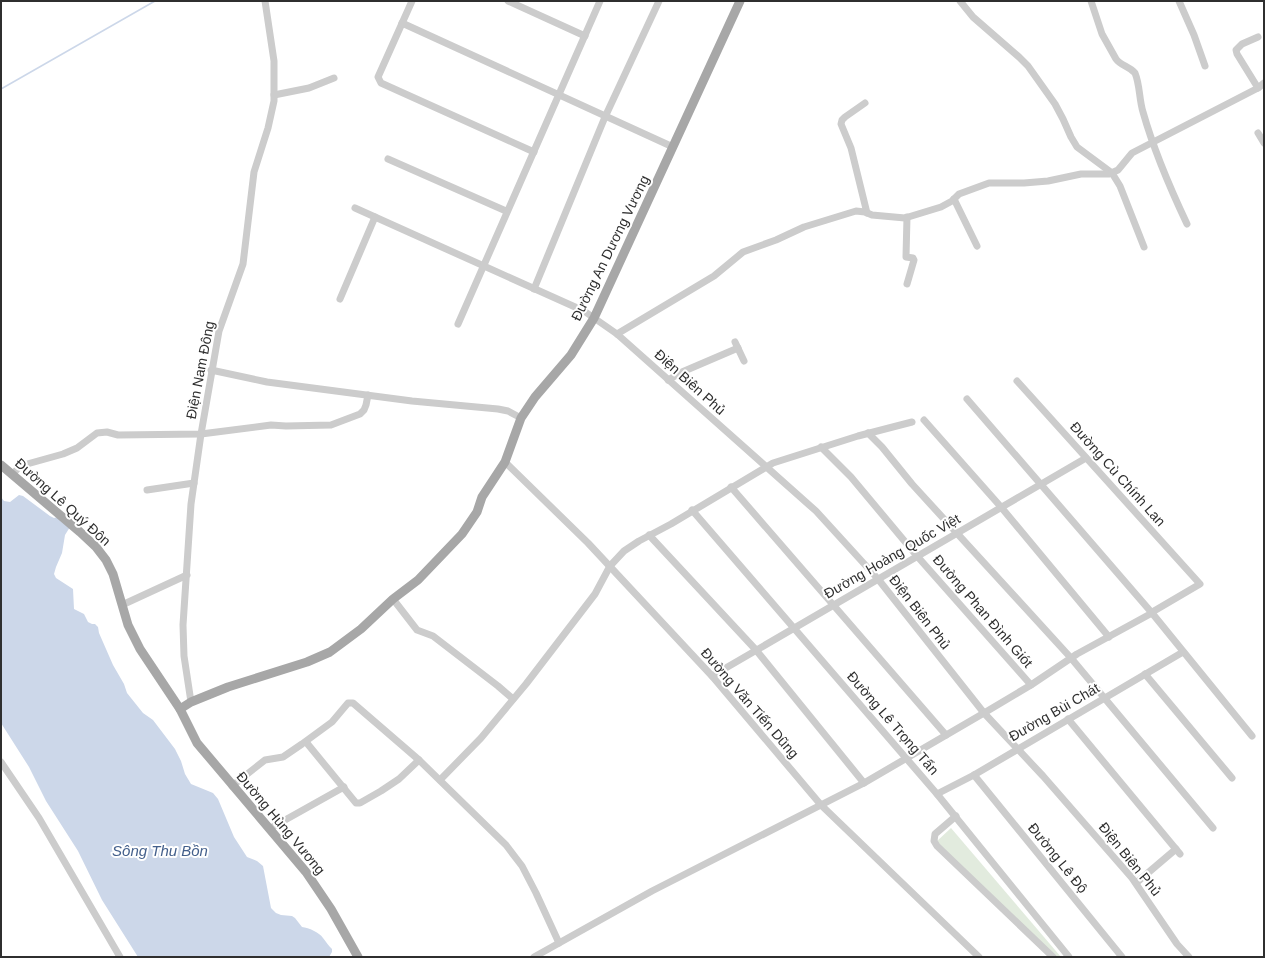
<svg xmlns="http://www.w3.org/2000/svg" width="1265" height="958" font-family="Helvetica,sans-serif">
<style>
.green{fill:#e2ebde}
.water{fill:#ccd7e9}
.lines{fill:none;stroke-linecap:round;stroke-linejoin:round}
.stream{stroke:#ccd7e9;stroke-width:1.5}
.minor{stroke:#ccc;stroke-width:7}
.major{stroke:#a7a7a7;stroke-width:9}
.labels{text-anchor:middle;stroke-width:4;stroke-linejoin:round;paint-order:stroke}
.street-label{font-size:14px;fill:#2f2f2f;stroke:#fff}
.water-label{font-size:15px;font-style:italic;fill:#435f8b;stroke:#fff}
</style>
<rect width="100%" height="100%" fill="#fff"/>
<path class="green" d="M951,828l110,129h-6l-119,-115z"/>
<path class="water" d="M19,495l4,1 27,20 4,2 4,-1 12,10 -5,8 -3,18 -6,14 -2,7 2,4 17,11 1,20 10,5 4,8 4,2h3l3,3 1,6 14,32 11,19 3,9 16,20 10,7 22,29 6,12 4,13 6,10 22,9 5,6 16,38 13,20 10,4 6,5 8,42 5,5 5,2 11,1 3,2 7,9c7,1 17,5 21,11 3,4 5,7 9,11v3l-3,5h-191l-36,-57 -24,-49 -32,-50 -17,-34 -28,-44v-226l3,4 6,1z"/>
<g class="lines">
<path class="stream" d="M1,89l154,-88"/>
<g class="minor">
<path d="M412,1l-34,76 3,6 153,69"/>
<path d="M508,1l77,35"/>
<path d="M960,1l13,16 46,40 9,9 27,38 8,15 8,18 6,10 35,26 8,13 24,61"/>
<path d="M1091,1l11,33 14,25c5,7 13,7 19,14 5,12 4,26 8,39 11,39 27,76 44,112"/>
<path d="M1179,1l15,34 11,31"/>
<path d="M402,23l271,124"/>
<path d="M1258,37l-16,7 -6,6 1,4 21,34"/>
<path d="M274,95l35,-7 25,-10"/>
<path d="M865,103l-20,14 -3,3 -1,4 10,24 16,65"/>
<path d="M1258,133l6,10"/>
<path d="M388,159l118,52"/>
<path d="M954,199l23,47"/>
<path d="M355,208l229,103 33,23 199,177 62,68 106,134 59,63 89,102 45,66 12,13"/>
<path d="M907,284l7,-24 -1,-2 -7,-1 1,-40"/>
<path d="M534,289l71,-172 54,-116"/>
<path d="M340,299l35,-82"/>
<path d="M458,324l142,-323"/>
<path d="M617,334l97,-58 29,-24 33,-12 28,-13 52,-16 9,1 7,3 33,3 36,-11 11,-6 7,-7 30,-11h35l24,-2 33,-7h28l9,-4 14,-17 126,-65 6,-5"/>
<path d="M735,342l9,19"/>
<path d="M211,370l56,12 145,19 86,8 10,2 13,7"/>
<path d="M668,380l14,-8 56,-24"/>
<path d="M967,399l185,214 100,123"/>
<path d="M924,420l77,87 108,130"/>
<path d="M868,433l14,14 30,37 159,174 142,170"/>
<path d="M821,447l30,30 66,79 114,129"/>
<path d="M505,462l83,81 124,133 109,129 158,152"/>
<path d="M12,475l8,-9 43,-12 14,-6 20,-15 10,-1 11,3 83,-1 70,-9 15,1 45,-1 29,-11 4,-4 2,-5 2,-10"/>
<path d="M731,487l215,248"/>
<path d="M147,490l47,-7"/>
<path d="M692,510l245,284 132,163"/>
<path d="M649,535l107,115 108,133"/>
<path d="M393,599l24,31 16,6 65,50 15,13"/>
<path d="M122,605l65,-30"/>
<path d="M1145,674l87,104"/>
<path d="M712,676l374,-218"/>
<path d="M191,702l-7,-46 -1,-31 8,-121 10,-70 18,-103 24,-67 11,-92 14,-44 6,-27v-40l-9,-60"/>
<path d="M1068,719l112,135"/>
<path d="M306,742l50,61h4l21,-12 18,-12 20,-19"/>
<path d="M1,762l38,56 81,139"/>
<path d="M974,775l148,182"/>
<path d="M440,780l41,-42 45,-54 69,-90 15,-28 14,-15 15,-10 32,-17 102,-61 85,-27 54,-14"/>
<path d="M232,786l33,-26 18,-3 19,-13 30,-22 16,-19h5l66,57 87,85 16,21 14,27 23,50"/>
<path d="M937,794l37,-19 209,-123"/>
<path d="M956,816l-21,18 -1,7 3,5 116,111"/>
<path d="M269,829l75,-42"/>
<path d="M1136,883l40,-34"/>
<path d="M534,957l118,-66 212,-108 120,-70 47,-28 46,-31 75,-41 2,-2 46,-27 -183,-203"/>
</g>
<g class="major">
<path d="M1,465l79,67 16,15 10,13 7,14 15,51 12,24 40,60 17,34 109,129 25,37 27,48"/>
<path d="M180,709l11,-7 37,-15 79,-25 23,-10 31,-23 32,-30 25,-19 44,-46 15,-22 5,-15 23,-35 16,-44 14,-21 36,-42 23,-37 146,-317"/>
</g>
</g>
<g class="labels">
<g class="street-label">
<text transform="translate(610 248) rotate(-64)" y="5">Đường An Dương Vương</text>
<text transform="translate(200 370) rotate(-79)" y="5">Điện Nam Đông</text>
<text transform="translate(690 382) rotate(42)" y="5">Điện Biên Phủ</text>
<text transform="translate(1118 474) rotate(48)" y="5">Đường Cù Chính Lan</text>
<text transform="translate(63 502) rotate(42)" y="5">Đường Lê Quý Đôn</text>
<text transform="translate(892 556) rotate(-30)" y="5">Đường Hoàng Quốc Việt</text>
<text transform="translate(983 611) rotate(49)" y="5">Đường Phan Đình Giót</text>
<text transform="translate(920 612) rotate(52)" y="5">Điện Biên Phủ</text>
<text transform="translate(750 703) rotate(49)" y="5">Đường Văn Tiến Dũng</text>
<text transform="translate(1054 712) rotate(-30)" y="5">Đường Bùi Chát</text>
<text transform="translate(893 723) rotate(49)" y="5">Đường Lê Trọng Tấn</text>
<text transform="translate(281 823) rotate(50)" y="5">Đường Hùng Vương</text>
<text transform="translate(1058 858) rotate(51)" y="5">Đường Lê Độ</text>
<text transform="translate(1130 859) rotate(51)" y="5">Điện Biên Phủ</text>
</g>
<g class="water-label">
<text x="160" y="856">Sông Thu Bồn</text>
</g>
</g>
<rect width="1265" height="958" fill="none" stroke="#2f2f2f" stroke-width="4"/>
</svg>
